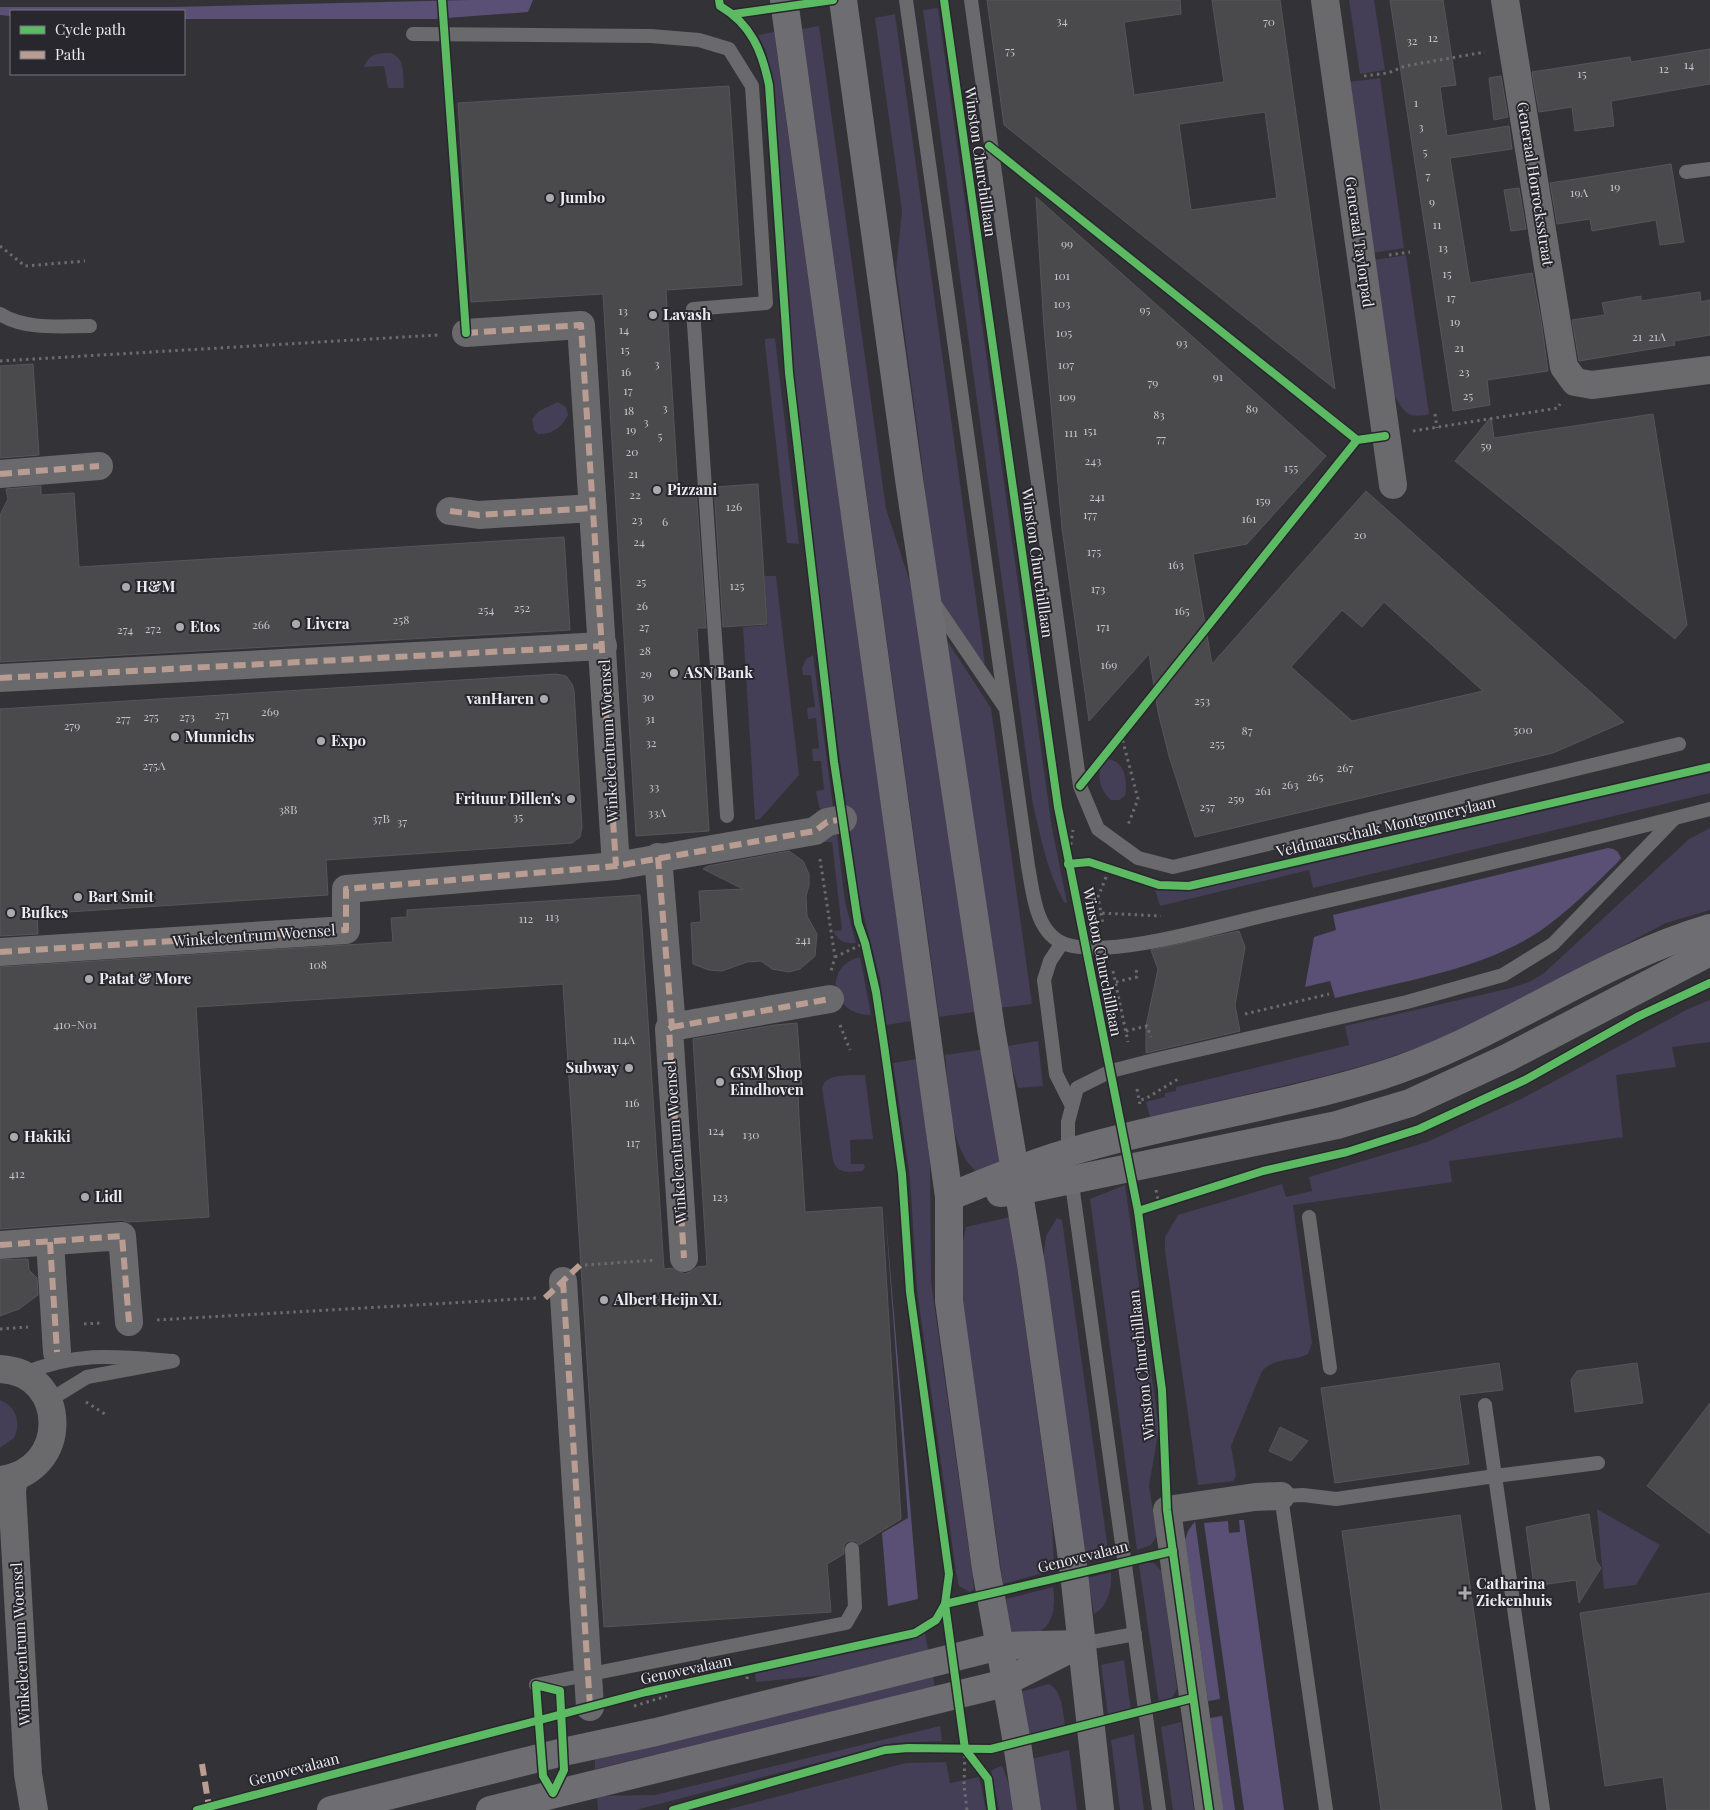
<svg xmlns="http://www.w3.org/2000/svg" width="1710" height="1810" font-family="'Playfair Display',serif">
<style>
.green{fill:#443e56}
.forest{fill:#5a5075}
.building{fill:#4a4a4d;stroke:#565659;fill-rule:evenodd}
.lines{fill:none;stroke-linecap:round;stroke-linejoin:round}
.path{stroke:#6c6b6e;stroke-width:3;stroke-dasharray:2.5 4;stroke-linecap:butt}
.lane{stroke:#6a6a6d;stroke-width:14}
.street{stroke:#6a6a6d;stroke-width:28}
.secondary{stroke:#6e6d72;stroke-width:28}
.quiet{stroke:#b99d93;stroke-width:6;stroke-dasharray:12 6;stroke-linecap:butt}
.cycleway-casing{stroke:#28272e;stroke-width:11}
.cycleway{stroke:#5cba63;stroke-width:8}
.poi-dot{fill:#abaaaf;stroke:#28272e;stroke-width:2}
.labels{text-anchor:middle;stroke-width:4;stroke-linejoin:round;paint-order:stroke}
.number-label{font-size:12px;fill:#c4c3c7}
.street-label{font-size:15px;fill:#ecebf0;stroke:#28272e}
.poi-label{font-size:15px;font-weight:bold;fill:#ecebf0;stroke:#28272e;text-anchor:start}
</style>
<rect width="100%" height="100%" fill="#333237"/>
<g class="green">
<path d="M1349,0h25l11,70 -25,4z"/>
<path d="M938,8l114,820 15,75 -3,-1c-17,-30 -23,-64 -31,-97l-110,-795z"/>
<path d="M895,14l90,650h-4l-41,-63 -4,-11 -15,-134 -25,-186 6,-59 -27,-193z"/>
<path d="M819,26l67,483 36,109 59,393 -42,6 -137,-988z"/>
<path d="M774,32l137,989 -25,4 -6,-46 -23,-89 -51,-390 -21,-208 -12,-207 -7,-34 -8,-16z"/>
<path d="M391,53c14,5 12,21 13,35h-16l-4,-22 -20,1c5,-13 13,-14 27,-14z"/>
<path d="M1380,78l24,170 -31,5 -24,-171z"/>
<path d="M1406,255l23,159c-22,6 -26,-3 -36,-21l-19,-133z"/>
<path d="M775,338l24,206 -12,-1 -22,-199v-5z"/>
<path d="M558,402l8,5 2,8c-6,12 -16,20 -30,19l-4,-4 -2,-11 7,-8z"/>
<path d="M764,576h12l23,199 -39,44 -5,1 -12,-193 25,-2z"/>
<path d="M946,639l45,69 41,296 -33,4z"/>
<path d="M813,655l21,159 -9,-1 -6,-6 -3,-16 8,-1 -3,-29h-8l-1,-12 7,-1 -3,-30 -8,1 -1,-11 8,-1 -4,-32h-8l-1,-7 4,-9z"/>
<path d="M1108,759c17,2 20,23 17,37l-6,4h-8c-10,-9 -13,-19 -11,-32z"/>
<path d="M1710,770v23l-397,95 -4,-18 -149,36 -5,-17 40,1z"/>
<path d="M836,827l9,75 11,41c-11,1 -18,-2 -23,-12l9,-1 -10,-88h-8v-4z"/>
<path d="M1710,828v82l-44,13 -181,95 -54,25 -58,20 -48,13 -175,41 -4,-15 19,-5v-4l11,-2v-4l173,-42 -4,-19 162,-37 22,-7 15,-9 145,-134z"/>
<path d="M860,957l11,58c-39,1 -50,-48 -11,-58z"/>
<path d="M1710,1000v42l-38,5 4,20 -60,8 7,62 -174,24 3,21 -159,23 19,138 -4,11c-18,9 -31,2 -46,17l-31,75 5,29 -2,6 -36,4 -33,-234v-14l13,-22 104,-31 4,13 26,-6 -3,-14 118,-35 94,-43 167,-90z"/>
<path d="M1038,1041l5,45 -25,2 -12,-42z"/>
<path d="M986,1049l16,114 -24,10c-30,-23 -29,-83 -33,-118z"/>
<path d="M917,1059l13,104 1,118 42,298 1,10 -4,3 -11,-6 -3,-14 -39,-283 -7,-111 -17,-115z"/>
<path d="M865,1075l8,64 -23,1 1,24h13l1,4 -3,3c-12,1 -24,4 -29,-10l-11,-73c4,-16 29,-12 43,-13z"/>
<path d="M1125,1185l34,243 -10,58 8,50 -6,9 -14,5 -47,-351z"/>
<path d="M1010,1217l42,303 2,50 -51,14 -44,-306 1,-23 6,-28z"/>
<path d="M1057,1218l5,2 47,337 -23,5 -43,-303 3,-23z"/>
<path d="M0,1400c17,7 21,23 14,38l-14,10z"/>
<path d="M1597,1509l63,36 -24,40 -32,4z"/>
<path d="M1146,1563h8l8,9 15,117 -5,9 -13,5 -20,-138z"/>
<path d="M1111,1572c1,16 -2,33 -17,42l-6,-36z"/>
<path d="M1053,1587c3,16 1,43 -19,46 -8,1 -16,-1 -24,-2l-4,-32z"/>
<path d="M925,1633l3,17 -102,25 -70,7 -1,-9 154,-32z"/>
<path d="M1124,1660l7,50 -23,5 -7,-50z"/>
<path d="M933,1676l2,12 -340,81v-11z"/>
<path d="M1049,1684c13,6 14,29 16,41l-41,11 -4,-44z"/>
<path d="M1181,1722l13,88h-21l-12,-83z"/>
<path d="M940,1726l2,15 -49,2 -257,67h-38l-1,-14 58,-1z"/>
<path d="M1134,1734l10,76h-24l-9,-70z"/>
<path d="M1069,1750l8,60h-43l-7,-50z"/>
<path d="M946,1762l4,21 29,-6 7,33h-260l180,-47z"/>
<path d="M1001,1766l2,1 14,43h-18l-8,-39z"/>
</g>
<g class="forest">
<path d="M470,0h63l-5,12 -94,7h-250v-8h-173v5l-11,-1v-8h172z"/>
<path d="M1608,848c8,1 10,3 13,10l-4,5c-25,24 -48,48 -77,68 -58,39 -138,50 -205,67l-5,-17 -25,6 9,-50 22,-7 -3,-15z"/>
<path d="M885,1208l33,391 -30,7 -6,-73 26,-15z"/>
<path d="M1239,1520h5l40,290h-40l-40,-287 24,-2 1,12 11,-1z"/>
<path d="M1195,1521l25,178 -12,2 -23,-161 3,-9z"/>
<path d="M1222,1716l13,94h-13l-12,-92z"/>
</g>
<g class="building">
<path d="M987,0h193l1,14 -57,8 10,73 90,-13 -12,-82h68l55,389 -331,-264zM1265,112l12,86 -86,12 -12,-86z"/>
<path d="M1390,0h53l13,85 -16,2 7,49 62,-10 3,23 -62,9 20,125 62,-10 9,47 7,51 -61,9 3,25 -37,6z"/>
<path d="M1710,49v35l-99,17 3,25 -39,5 -3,-24 -33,5 -7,-40 98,-15 1,5z"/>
<path d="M1501,76l7,41 -14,3 -5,-42z"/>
<path d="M729,86l13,199 -76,5 12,199 18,-1 10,140h-9l12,203 -73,5 -33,-542 -132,8 -13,-199z"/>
<path d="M1671,164l13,78 -24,3 -4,-25 -64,11 -2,-12 -33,5 -7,-41z"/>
<path d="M1519,188l7,41 -15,2 -7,-41z"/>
<path d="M1036,197l290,259 -79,88 -54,10 19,110 154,-173 258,231 -71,31 -358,84 -26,-81 -11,-44 -9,-58 -60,67 -27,-193 -18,-201zM1384,602l99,89 -131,30 -61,-54 51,-57 20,17z"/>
<path d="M1700,292l1,10 9,-2v35l-36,6 1,4 -96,16 -7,-41 33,-5 -3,-12 39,-7v5z"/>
<path d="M33,364l6,91 -39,3v-92z"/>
<path d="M1653,414l34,211 -12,14 -220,-178 36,-44 3,21z"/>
<path d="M758,484l9,140 -44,3 -9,-140z"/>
<path d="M41,486v9l33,-2 5,74 485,-30 6,93 -570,32v-147l8,-16 -2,-10z"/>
<path d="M556,674l10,2 6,8 2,6 8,137 -2,10 -8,6 -246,17 2,35 -291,19 1,20 -38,2v-227z"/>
<path d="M789,851l14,10 6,13v11l-3,11 1,20 10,18 -2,22 -15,13 -11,3 -17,-3 -11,-8 -14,1 -25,9 -13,-1 -16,-6 -2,-41 10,-1 -2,-31 44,-2 -40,-20 5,-3z"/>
<path d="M640,895l24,374 9,-1 12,6 7,-3 5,-4 10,-1 -14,-227 82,-14 22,-2 5,67h-4l1,27 6,95 77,-5 19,312 -42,26 -3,-4h-8l-4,4v9l-17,10 4,48 -227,15 -41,-643 -367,23 13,210 -80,5 -8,-2 -121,9v-262l393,-25 -2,-24 16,-1v-7z"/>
<path d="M1239,931l6,16 -10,58 5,26 -94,22v-27l12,-57 -7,-19z"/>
<path d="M28,1259l1,11 8,8 1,17 -19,14 -19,7v-56z"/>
<path d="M1499,1363l4,27 -44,5 10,69 -134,19 -14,-95z"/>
<path d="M1637,1363l6,40 -68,9 -4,-32 6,-9z"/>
<path d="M1710,1403v131l-63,-48z"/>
<path d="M1280,1427l28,14 -17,20 -22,-10z"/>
<path d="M1589,1514l7,47 5,7 -22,35 -3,-23 -42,6 -8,-59z"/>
<path d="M1460,1515l42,295h-121l-39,-279z"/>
<path d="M1710,1593v217h-43l-4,-33 -58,9 -25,-173z"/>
</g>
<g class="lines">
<g class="path">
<path d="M1364,76l24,-3 17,-7 80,-14"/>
<path d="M0,246l25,20 60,-5"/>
<path d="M1389,255l21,-3"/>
<path d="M0,361l438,-26"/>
<path d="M1435,414l2,14"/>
<path d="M1413,431l145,-23 2,-4"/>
<path d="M1121,734l17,65 -10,26"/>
<path d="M820,859l15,98 -4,14"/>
<path d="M1068,864l5,-34"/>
<path d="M1111,865l-13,32 3,16 60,3"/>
<path d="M1101,913l2,12"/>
<path d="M835,957l30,-14"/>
<path d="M1113,971l15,71"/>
<path d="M1116,982l21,-5 -1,-10"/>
<path d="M1098,1012l9,-2"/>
<path d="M1245,1014l84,-20"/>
<path d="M840,1025l10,25"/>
<path d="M1126,1031l21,-5 4,11"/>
<path d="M1137,1089l2,11"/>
<path d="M1140,1104l-1,-4 6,-1 33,-20"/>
<path d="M1156,1190l3,15"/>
<path d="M585,1265l71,-5"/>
<path d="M157,1320l380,-22"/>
<path d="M84,1324l16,-1"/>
<path d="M0,1329l28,-2"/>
<path d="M86,1402l19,12"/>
<path d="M747,1679l1,-9"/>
<path d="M634,1706l33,-10"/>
<path d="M965,1749l-1,36 3,25"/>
</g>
<g class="lane">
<path d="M906,0l122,866c5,26 7,67 37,78 46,16 163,-21 214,-32 144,-33 288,-66 431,-103"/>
<path d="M971,0l109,786 18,43 40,29 35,9 506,-123"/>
<path d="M413,34l238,2 48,4 30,9 23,37 14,217 -73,6 34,507"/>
<path d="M1686,172l24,-3"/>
<path d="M0,314c25,16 61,12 90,12"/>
<path d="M936,606l68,100"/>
<path d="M1062,943l-12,18 -6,19 12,94 15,30"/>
<path d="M1068,1156v-34l9,-34 34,-17 43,-11 253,-58 96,-27 50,-31 121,-125"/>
<path d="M1071,1177l88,633"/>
<path d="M1309,1217l21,151"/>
<path d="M22,1374c56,-23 93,-18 151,-13l-86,16 -39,24"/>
<path d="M1485,1405l10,71 103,-13"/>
<path d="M1081,1644l54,-10"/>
<path d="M536,1685l310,-62 9,-16 -3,-58"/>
<path d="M1326,1810l-45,-314 22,-1 33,4 159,-23 48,334"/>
</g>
<g class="street">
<path d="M1325,0l68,485"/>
<path d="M1505,0l59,367 11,15 17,3 118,-15"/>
<path d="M466,333l115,-8 35,541"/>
<path d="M0,474l99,-8"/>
<path d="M450,511l29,4 114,-7"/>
<path d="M0,678l603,-32"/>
<path d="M658,857l14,170 -3,2 15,229"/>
<path d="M0,952l346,-22v-41l270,-23 199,-35 12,-9 16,-3"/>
<path d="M672,1027l158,-28"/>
<path d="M50,1242l7,110"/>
<path d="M0,1245l122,-9 7,86"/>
<path d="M563,1281l27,426"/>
<path d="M0,1369c69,3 71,103 0,111"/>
<path d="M14,1477l-2,14 16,283 6,36"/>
<path d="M1209,1810l-42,-300 88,-13 26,-1"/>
</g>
<g class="secondary">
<path d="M784,0l165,1197v104l37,268 31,174 10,67"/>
<path d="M843,0l67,486 81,543 40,236 43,308 26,237"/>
<path d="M1000,1193l18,-2 319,-66 73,-22 97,-45 203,-106"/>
<path d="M949,1197c46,-19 93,-38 142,-51 95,-26 194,-41 289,-70 115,-36 214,-114 330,-148"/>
<path d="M331,1810l232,-58 93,-20 344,-86 81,-2"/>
<path d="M490,1810l511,-126 75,-38"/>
</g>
<g class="quiet">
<path d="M466,333l115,-8 35,541"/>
<path d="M0,474l99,-8"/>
<path d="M450,511l29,4 114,-7"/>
<path d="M0,678l603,-32"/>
<path d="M658,857l14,170 -3,2 15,229"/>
<path d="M0,952l346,-22v-41l270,-23 199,-35 12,-9 16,-3"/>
<path d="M672,1027l158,-28"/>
<path d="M50,1242l7,110"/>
<path d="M0,1245l122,-9 7,86"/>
<path d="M563,1281l27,426"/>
<path d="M545,1298l35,-33"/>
<path d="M202,1764l7,43"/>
</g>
<g class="cycleway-casing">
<g id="cycleway">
<path d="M442,0l24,333"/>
<path d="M719,0l1,6c31,18 42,45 49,79l20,288 45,389 24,161 7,20 11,49 8,53 18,129 8,118 39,282 -4,30 20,145 23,30 4,31"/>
<path d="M944,0l114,807 80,404 24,179 5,120 42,300"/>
<path d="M734,14l99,-14"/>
<path d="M989,146l368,294"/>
<path d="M1080,786l277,-346 28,-4"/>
<path d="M1068,864l21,-2 70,23 30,1 521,-119"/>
<path d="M1138,1211l125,-40 84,-19 72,-23 106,-49 112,-63 73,-34"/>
<path d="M536,1685l24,6 4,79 -11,23 -10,-17z"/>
<path d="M197,1810l449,-118 269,-59 21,-13 9,-16 228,-53"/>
<path d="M673,1810l212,-60 23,-2 83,1 202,-51"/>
</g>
</g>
<use href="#cycleway" class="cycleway"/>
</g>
<g class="poi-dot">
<circle cx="550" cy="198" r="5"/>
<circle cx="653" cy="315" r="5"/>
<circle cx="657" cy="490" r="5"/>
<circle cx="126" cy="587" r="5"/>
<circle cx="296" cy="624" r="5"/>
<circle cx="180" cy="627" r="5"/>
<circle cx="674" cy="673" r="5"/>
<circle cx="544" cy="699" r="5"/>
<circle cx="175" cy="737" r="5"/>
<circle cx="321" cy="741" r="5"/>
<circle cx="571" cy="799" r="5"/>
<circle cx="78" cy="897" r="5"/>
<circle cx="11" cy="913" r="5"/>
<circle cx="89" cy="979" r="5"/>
<circle cx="629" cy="1068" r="5"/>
<circle cx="720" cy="1082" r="5"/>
<circle cx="14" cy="1137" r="5"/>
<circle cx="85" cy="1197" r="5"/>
<circle cx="604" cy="1300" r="5"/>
<path d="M1462.5 1585.5h5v5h5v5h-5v5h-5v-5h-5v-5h5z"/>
</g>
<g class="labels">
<g class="number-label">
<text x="1062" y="25">34</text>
<text x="1269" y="26">70</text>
<text x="1433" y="42">12</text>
<text x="1412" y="45">32</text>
<text x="1010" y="55">75</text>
<text x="1689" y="69">14</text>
<text x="1664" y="73">12</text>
<text x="1582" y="78">15</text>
<text x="1416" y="107">1</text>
<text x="1421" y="131">3</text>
<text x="1425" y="156">5</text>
<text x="1428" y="180">7</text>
<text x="1615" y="191">19</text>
<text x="1579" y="197">19A</text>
<text x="1432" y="206">9</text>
<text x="1437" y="229">11</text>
<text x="1067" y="248">99</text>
<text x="1443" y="252">13</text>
<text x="1447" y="278">15</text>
<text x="1062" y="280">101</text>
<text x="1451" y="302">17</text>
<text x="1062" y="308">103</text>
<text x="1145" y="314">95</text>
<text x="623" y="315">13</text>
<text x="1455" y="326">19</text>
<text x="624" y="334">14</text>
<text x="1064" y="337">105</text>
<text x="1637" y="341">21</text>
<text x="1657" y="341">21A</text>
<text x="1182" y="347">93</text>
<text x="1459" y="352">21</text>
<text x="625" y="354">15</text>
<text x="657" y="368">3</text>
<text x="1066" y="369">107</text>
<text x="626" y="376">16</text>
<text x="1464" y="376">23</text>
<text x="1218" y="381">91</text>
<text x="1153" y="387">79</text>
<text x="628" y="395">17</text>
<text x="1468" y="400">25</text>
<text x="1067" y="401">109</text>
<text x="665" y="412">3</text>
<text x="1252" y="413">89</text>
<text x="629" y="415">18</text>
<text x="1159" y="419">83</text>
<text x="646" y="426">3</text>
<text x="631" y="434">19</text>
<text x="1090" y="435">151</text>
<text x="1071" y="437">111</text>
<text x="660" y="440">5</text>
<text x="1161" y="443">77</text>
<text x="1486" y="450">59</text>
<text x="632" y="456">20</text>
<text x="1093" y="465">243</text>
<text x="1291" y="472">155</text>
<text x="633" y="478">21</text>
<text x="635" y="499">22</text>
<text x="1097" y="501">241</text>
<text x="1263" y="505">159</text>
<text x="734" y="511">126</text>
<text x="1090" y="519">177</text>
<text x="1249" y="523">161</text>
<text x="637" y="524">23</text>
<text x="665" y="526">6</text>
<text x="1360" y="539">20</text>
<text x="639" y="546">24</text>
<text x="1094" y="556">175</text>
<text x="1176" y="569">163</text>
<text x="641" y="586">25</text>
<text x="737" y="590">125</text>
<text x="1098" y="593">173</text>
<text x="642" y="610">26</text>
<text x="522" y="612">252</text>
<text x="486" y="614">254</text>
<text x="1182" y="615">165</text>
<text x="401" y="624">258</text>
<text x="261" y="629">266</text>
<text x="644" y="631">27</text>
<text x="1103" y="631">171</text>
<text x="153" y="633">272</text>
<text x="125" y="634">274</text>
<text x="645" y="655">28</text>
<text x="1109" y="669">169</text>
<text x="646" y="678">29</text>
<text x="648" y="701">30</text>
<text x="1202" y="705">253</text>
<text x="270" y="716">269</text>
<text x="222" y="719">271</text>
<text x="151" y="721">275</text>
<text x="187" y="721">273</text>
<text x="123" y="723">277</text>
<text x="650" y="723">31</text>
<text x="72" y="730">279</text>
<text x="1523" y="734">500</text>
<text x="1247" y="735">87</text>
<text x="651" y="747">32</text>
<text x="1217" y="748">255</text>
<text x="154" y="770">275A</text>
<text x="1345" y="772">267</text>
<text x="1315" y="781">265</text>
<text x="1290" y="789">263</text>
<text x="654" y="791">33</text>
<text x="1263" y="795">261</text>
<text x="1236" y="803">259</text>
<text x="1207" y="811">257</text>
<text x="288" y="814">38B</text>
<text x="657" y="817">33A</text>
<text x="518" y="821">35</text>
<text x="381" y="823">37B</text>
<text x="402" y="826">37</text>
<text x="552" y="921">113</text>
<text x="526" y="923">112</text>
<text x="803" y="944">241</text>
<text x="318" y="969">108</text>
<text x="75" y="1029">410-N01</text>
<text x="624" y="1044">114A</text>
<text x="632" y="1107">116</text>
<text x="716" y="1135">124</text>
<text x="751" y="1139">130</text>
<text x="633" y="1147">117</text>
<text x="17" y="1178">412</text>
<text x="720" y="1201">123</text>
</g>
<g class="street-label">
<text transform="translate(980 162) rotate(82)" y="5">Winston Churchilllaan</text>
<text transform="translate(1535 184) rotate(81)" y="5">Generaal Horrocksstraat</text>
<text transform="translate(1359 242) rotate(82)" y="5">Generaal Taylorpad</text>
<text transform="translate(1037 563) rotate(82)" y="5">Winston Churchilllaan</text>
<text transform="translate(609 741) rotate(-93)" y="5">Winkelcentrum Woensel</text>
<text transform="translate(1386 827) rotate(-13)" y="5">Veldmaarschalk Montgomerylaan</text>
<text transform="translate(254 936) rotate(-4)" y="5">Winkelcentrum Woensel</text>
<text transform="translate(1102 962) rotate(79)" y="5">Winston Churchilllaan</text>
<text transform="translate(676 1142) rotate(-94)" y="5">Winkelcentrum Woensel</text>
<text transform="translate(1142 1365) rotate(-96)" y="5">Winston Churchilllaan</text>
<text transform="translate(1083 1557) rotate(-14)" y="5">Genovevalaan</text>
<text transform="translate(21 1644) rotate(-93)" y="5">Winkelcentrum Woensel</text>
<text transform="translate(686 1670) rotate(-12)" y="5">Genovevalaan</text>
<text transform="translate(294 1770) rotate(-15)" y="5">Genovevalaan</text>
</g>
<g class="poi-label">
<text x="560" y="203">Jumbo</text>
<text x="663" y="320">Lavash</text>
<text x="667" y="495">Pizzani</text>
<text x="136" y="592">H&amp;M</text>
<text x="306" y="629">Livera</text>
<text x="190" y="632">Etos</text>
<text x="684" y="678">ASN Bank</text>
<text x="534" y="704" text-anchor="end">vanHaren</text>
<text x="185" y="742">Munnichs</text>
<text x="331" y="746">Expo</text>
<text x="561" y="804" text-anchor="end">Frituur Dillen's</text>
<text x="88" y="902">Bart Smit</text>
<text x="21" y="918">Bufkes</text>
<text x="99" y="984">Patat &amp; More</text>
<text x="619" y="1073" text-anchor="end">Subway</text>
<text x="730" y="1078">GSM Shop<tspan x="730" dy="17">Eindhoven</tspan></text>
<text x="24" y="1142">Hakiki</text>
<text x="95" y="1202">Lidl</text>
<text x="614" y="1305">Albert Heijn XL</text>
<text x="1476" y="1589">Catharina<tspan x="1476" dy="17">Ziekenhuis</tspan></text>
</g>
</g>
<rect x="10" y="10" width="175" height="65" fill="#28272e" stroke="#76757c"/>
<rect x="20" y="26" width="25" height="8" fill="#5cba63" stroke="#76757c"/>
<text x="55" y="35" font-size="15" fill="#ecebf0">Cycle path</text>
<rect x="20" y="51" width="25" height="8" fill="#b99d93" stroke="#76757c"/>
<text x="55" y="60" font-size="15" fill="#ecebf0">Path</text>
</svg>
